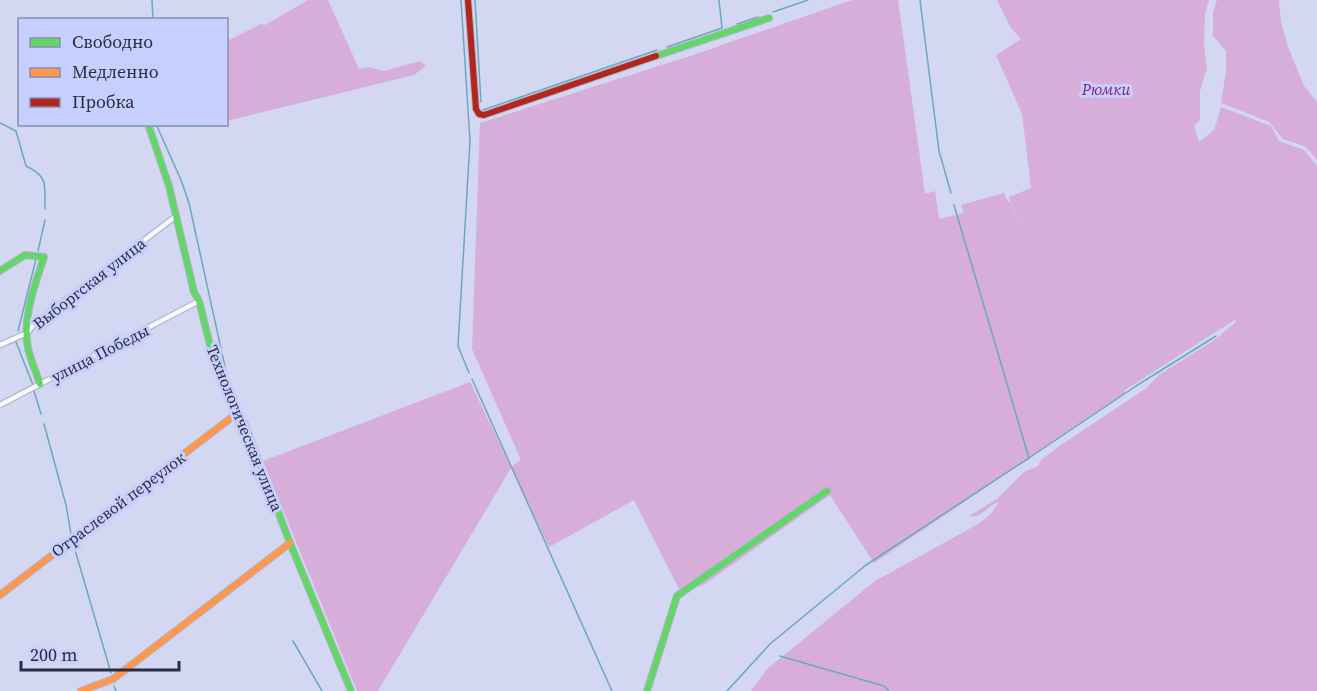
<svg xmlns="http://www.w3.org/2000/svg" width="1317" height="691" font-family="'Source Serif 4',serif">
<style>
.green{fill:#d6aed9}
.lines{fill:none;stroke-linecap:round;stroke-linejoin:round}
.stream{stroke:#6ba8bf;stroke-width:1.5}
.street-casing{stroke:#b0b4ca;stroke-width:7}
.fast-casing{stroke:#b0b4ca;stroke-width:8}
.slow-casing{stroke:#b0b4ca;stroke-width:8}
.jam-casing{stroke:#b0b4ca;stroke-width:8}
.street{stroke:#f8f9fd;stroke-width:4.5}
.fast{stroke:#63d668;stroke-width:6}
.slow{stroke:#ff974d;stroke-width:6}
.jam{stroke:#b3261e;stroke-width:6}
.labels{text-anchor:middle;stroke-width:6;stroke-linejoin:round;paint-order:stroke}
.park-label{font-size:16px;font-style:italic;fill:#8b1c78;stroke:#c6cffe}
.street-label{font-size:16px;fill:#292d44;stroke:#c6cffe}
</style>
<rect width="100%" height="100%" fill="#d3d7f1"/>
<g class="green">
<path d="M308,0h20l31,69 9,-2 16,4 36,-10 6,5 -12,9 -187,46v-80l34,-17 4,1z"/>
<path d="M852,0h46l27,194 10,-3 4,28 25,-6 -3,-8 43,-12 4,9 2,-1 17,42 -18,-46 22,-9 -9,-74 -26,-59 25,-16 -10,-11 -14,-28h212l-4,14 -1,30 3,24 -7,23v29l-6,6 5,16 15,-12 7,-23 50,19 8,15 25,9 13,16v525h-566l16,-22 108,-88 103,-57 12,-9 9,-13c-12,3 -16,17 -30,14l28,-17 27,-27 14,-6 3,-6 17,-13 87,-58 14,-14 58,-37 19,-16 -2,-4 -1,3 -108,69v3l-251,170 -44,-68 -128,91 -23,3 -45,-89 -85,47 -38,-79 -133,223h-21l-94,-230 207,-79 41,85 10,-7 -49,-111 8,-226 213,-68z"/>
<path d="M1217,0h62l2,22 7,25 16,39 13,16v58l-11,-13 -23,-8 -14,-17 -48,-19 5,-32v-20l-13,-15v-24z"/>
</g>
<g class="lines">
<g class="stream">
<path d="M152,0l1,20"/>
<path d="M461,0l9,141 -12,205 11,27"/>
<path d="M475,0l6,102"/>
<path d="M920,0l19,151 12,42"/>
<path d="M773,12l35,-12"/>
<path d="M737,24l21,-7"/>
<path d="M667,47l55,-19 -3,-28"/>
<path d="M483,110l174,-60"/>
<path d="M0,123l16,8 10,35c24,11 18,21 19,43"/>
<path d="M156,124l25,56 8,23 40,182 14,28"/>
<path d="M38,251l7,-31"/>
<path d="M18,331l18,-72"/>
<path d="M16,342l17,43"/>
<path d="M472,379l140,312"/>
<path d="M34,391l7,23"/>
<path d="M44,424l22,81 5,29"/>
<path d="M1029,458l107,-72 80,-50"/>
<path d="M73,543l38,130"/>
<path d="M293,641l29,50"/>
<path d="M780,656l104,30 5,5"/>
<path d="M114,686l2,5"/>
<path d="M727,691l43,-47 96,-79 163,-107 -75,-253"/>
</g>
<g class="street-casing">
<g id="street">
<path d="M0,345l27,-12 7,-9 142,-108"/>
<path d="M0,405l199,-104"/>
</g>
</g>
<g class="fast-casing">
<g id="fast">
<path d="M656,56l113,-38"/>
<path d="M148,124l21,62 25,106 5,9c11,42 18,86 45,121l46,121 61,148"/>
<path d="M0,271l25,-16 19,2c-9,28 -22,61 -16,91 3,13 8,24 12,36"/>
<path d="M647,691l30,-95 150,-105"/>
</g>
</g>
<g class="slow-casing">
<g id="slow">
<path d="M0,595l236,-181"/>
<path d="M81,691l32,-12 177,-136"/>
</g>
</g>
<g class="jam-casing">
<path id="jam" d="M468,0l8,109 3,5 5,1 172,-59"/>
</g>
<use href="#street" class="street"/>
<use href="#fast" class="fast"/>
<use href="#slow" class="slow"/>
<use href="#jam" class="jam"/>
</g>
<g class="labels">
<g class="park-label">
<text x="1106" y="95">Рюмки</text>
</g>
<g class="street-label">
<text transform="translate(89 283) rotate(-38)" y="6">Выборгская улица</text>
<text transform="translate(100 353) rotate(-27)" y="6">улица Победы</text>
<text transform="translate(245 428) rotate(68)" y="6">Технологическая улица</text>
<text transform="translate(118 504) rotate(-37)" y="6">Отраслевой переулок</text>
</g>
</g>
<rect x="18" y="18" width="210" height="108" fill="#c6cffe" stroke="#878eb4" stroke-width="1.5"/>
<rect x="30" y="38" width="30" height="9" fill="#63d668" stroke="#878eb4" stroke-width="1.5"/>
<text x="72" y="48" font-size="18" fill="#292d44">Свободно</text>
<rect x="30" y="68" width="30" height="9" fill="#ff974d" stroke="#878eb4" stroke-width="1.5"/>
<text x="72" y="78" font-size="18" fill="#292d44">Медленно</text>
<rect x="30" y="98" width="30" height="9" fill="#b3261e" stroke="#878eb4" stroke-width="1.5"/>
<text x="72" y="108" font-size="18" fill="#292d44">Пробка</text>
<path d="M21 661v9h158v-9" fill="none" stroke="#292d44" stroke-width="3"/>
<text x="30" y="661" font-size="18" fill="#292d44" stroke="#c6cffe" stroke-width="4.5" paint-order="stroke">200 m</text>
</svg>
